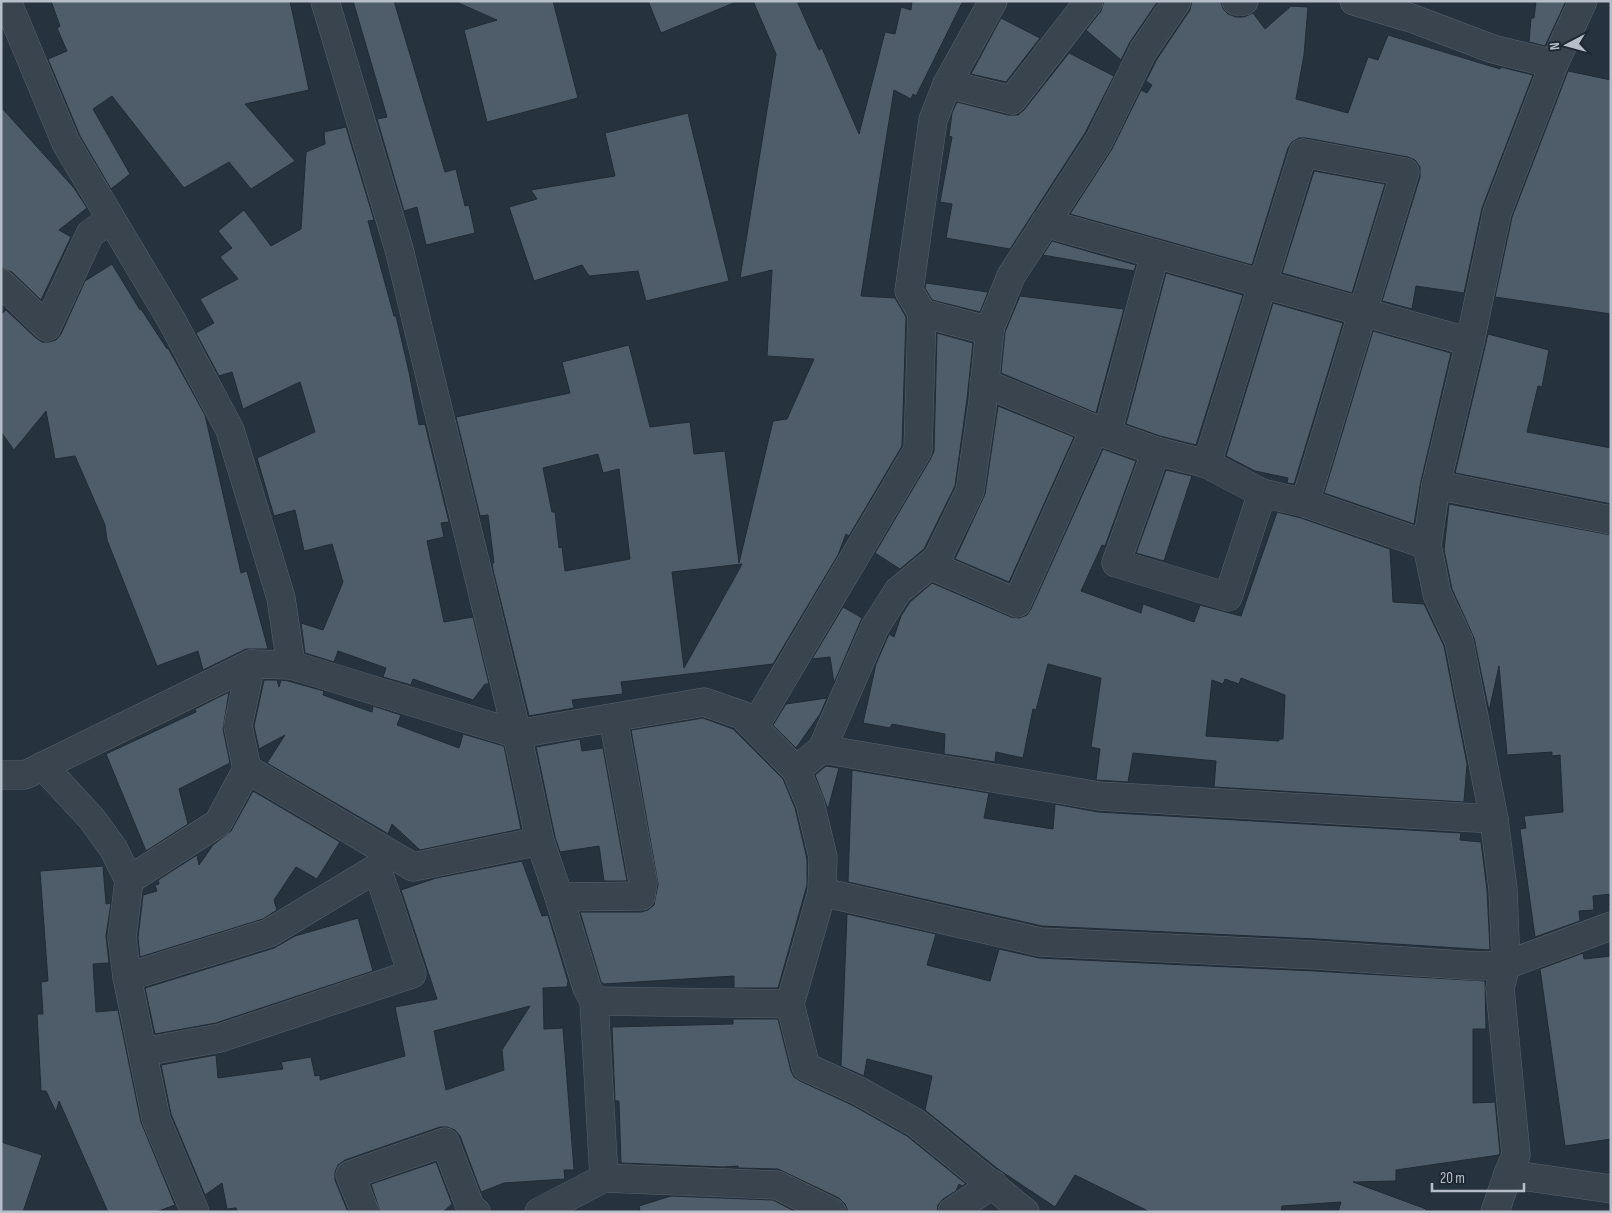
<svg xmlns="http://www.w3.org/2000/svg" width="1612" height="1213" font-family="'Sofia Sans Condensed',sans-serif">
<style>
.building{fill:#4f5c69;stroke:#202b36;fill-rule:evenodd}
.lines{fill:none;stroke-linecap:round;stroke-linejoin:round}
.minor-casing{stroke:#57626c;stroke-width:29}
.minor{stroke:#39444e;stroke-width:28}
</style>
<rect width="100%" height="100%" fill="#26333e"/>
<g class="building">
<path d="M51,1h239l19,89 -64,14 50,57 -44,28 -22,-27 -45,26 -72,-92 -19,13 37,65 -19,15 -31,-53 -32,-77 19,-8 -10,-23 3,-2z"/>
<path d="M353,1h41l51,171 11,-3 9,37 4,-1 6,28 -49,12 -9,-38 -13,4 -27,-92 10,-2z"/>
<path d="M454,1h99l25,97 -91,24 -23,-92 33,-10z"/>
<path d="M648,1h88v1l-75,31z"/>
<path d="M753,1h44l22,49 3,-2 37,86 26,-102 10,2 6,-27 10,3 1,-9h51l-47,95 -3,-2 -2,5 -17,-9 -33,206 34,2 11,19 -4,129 -53,90 -3,-2 -8,21 -65,109 -152,18 2,12 -51,6 2,8 -45,8 -36,-146 -1,-7h2l-6,-48 -8,1 -24,-99 114,-24 -8,-31 67,-17 21,82 40,-5 4,32 31,-3 14,112 34,-142 14,-2 27,-60 -47,-3 5,-86 -32,8 36,-224zM598,454l5,19 16,-4 11,90 -65,12 -3,-24 -3,1 -4,-36h-3l-9,-44zM742,564l-2,4 -56,100 -12,-96z"/>
<path d="M1104,1h54l-28,41 -9,18 -35,-30 15,-19z"/>
<path d="M1192,1h26l3,1 2,7 5,5 8,3h8l9,-4 12,16 26,-23 17,1 -4,48 -8,44 52,14 20,-56 10,3 10,-25 112,34 1,-2 32,8 -51,133 -18,85 -48,-7 -4,23 -30,-8 38,-124v-10l-5,-7 -7,-3 -102,-19h-7l-7,4 -4,6 -36,117 -182,-51 42,-65 29,-59 6,3 5,-8 -6,-4 11,-22 33,-49z"/>
<path d="M1536,1h30l-21,45 -16,-4 2,-24h3z"/>
<path d="M1001,18l39,20 -34,44 -35,-8z"/>
<path d="M1069,53l45,23 -29,57 -75,116 -64,-11 6,-34 -12,-2 12,-65 -3,-1 3,-23 5,-11 51,13h10l6,-5z"/>
<path d="M1568,71l43,9v234l-116,-17 17,-80z"/>
<path d="M1,107l73,81 13,20 -28,22 12,7 -30,63 -29,-28 -11,-4z"/>
<path d="M688,113l41,168 -83,20 -8,-30 -49,5 -7,-11 -48,16 -25,-74 28,-8 -6,-9 84,-14 -10,-43z"/>
<path d="M346,127l28,93 -6,1 26,95h2l13,56 10,53 6,-1 24,98 -8,1 3,14 -17,4 17,81 29,-5 16,67h-4l-12,16 -60,-21 -2,6 -28,-8 3,-9 -48,-17 -4,11 -29,-9 -4,-30 22,7 20,-48 -11,-38 -28,7 -9,-41 -21,6 -17,-58 58,-26 -15,-50 -57,27 -11,-37 -13,4 -23,-43 18,-10 -14,-24 38,-20 -18,-22 12,-9 -14,-17 26,-21 27,36 30,-17 5,-77 19,-8 -1,-12z"/>
<path d="M1314,171l71,13 -33,109 -70,-20z"/>
<path d="M1052,241l84,24 -2,6 -91,-16z"/>
<path d="M112,264l28,46 1,-1 26,40 1,-1 37,67 36,158 6,-2 21,78h-22l-43,21 -5,-19 -41,15 -50,-126 -2,-15 -30,-69 -20,3 -9,-48 -32,39 -13,-18v-118l5,-4 30,28 6,4h7l7,-2 5,-6 24,-53z"/>
<path d="M1166,273l77,22 -47,150 -36,-9 -34,-12z"/>
<path d="M926,283l35,5 27,4 -8,20 -48,-12 -7,-12z"/>
<path d="M1020,296l104,13 -28,104 -95,-40 4,-41z"/>
<path d="M1273,303l70,20 -49,161 -7,-1 1,-5 -33,-7 -29,-15z"/>
<path d="M1373,331l78,22 -30,128 -7,43 -90,-31z"/>
<path d="M937,333l36,10 -6,56 -12,87 -31,63 -24,20 -25,-16 56,-95 3,-7z"/>
<path d="M1488,334l61,16 -7,37 -4,-1 -11,46 84,16v56l-156,-31z"/>
<path d="M998,406l76,31 -65,145 -54,-23 30,-65z"/>
<path d="M1103,449l33,12 -31,85 -3,-1 -21,46 60,22 2,-9 51,18 6,-17 41,11 36,-104 24,6 89,31 3,53 31,2 20,42 23,118 -3,38 -250,-15 2,-26 -83,-8 -5,29 -32,-2 4,-31 -9,-2 10,-69 -53,-14 -12,46 -3,-1 -10,49 -27,-6 -1,10 -51,-8 1,-20 -53,-10 -2,4 -27,-5 13,-59 13,-30 5,3 7,-21 9,-14 22,-19 79,34 8,1 8,-3 4,-6zM1241,678l44,17 -2,44h-4v2l-73,-5 6,-56 11,4 2,-5 14,5z"/>
<path d="M1166,470l26,6 -28,85 -28,-8z"/>
<path d="M1449,504l162,31v359l-18,2 1,14 -15,1 1,10 -45,16 -15,-108 6,-1 -2,-12 39,-4 -3,-57 -8,1v-4l-45,3 -8,-89 -10,45 -15,-73 -22,-49 -8,-39z"/>
<path d="M843,607l19,11 -28,65 -4,-26 -18,2z"/>
<path d="M264,680h13l2,7 2,-7 7,1 36,10 -1,4 49,17 1,-6 28,9 -4,10 62,23 4,-14 41,12 17,83 -101,21 -28,-26 -4,10 -3,-2 -118,-69 18,-28 -26,14 -5,-23z"/>
<path d="M229,692l-6,37 7,34 -51,26 9,35 -42,27 -40,-97 90,-42 -1,-3z"/>
<path d="M827,698l-7,16 -24,34 -23,-23 13,-21z"/>
<path d="M703,718l30,11 50,50 12,29 12,51v26l-29,103h-44v-12l-130,8 -3,-2 -21,-70h61l7,-2 6,-5 4,-21 -27,-154z"/>
<path d="M580,739l2,12 21,-3 24,133h-23l-5,-35 -39,6 -5,-15 -19,-90z"/>
<path d="M826,766l13,2 -11,41 -13,-34z"/>
<path d="M852,770l137,23 -5,25 69,11 2,-25 43,8 363,21 -1,7 21,2 6,48 3,60 -174,-11 -274,-13 -194,-44z"/>
<path d="M253,791l87,51 -23,37 -21,-12 -22,33 3,10 -14,9 -123,38 -2,-19 5,-43 14,-4 -2,-6 4,-1 -1,-4 39,-25 2,10 14,-20 18,-14z"/>
<path d="M522,861l20,55 6,-1 20,66 -1,6 -24,1 1,41 19,-1 11,142h-10l1,9 -61,4 -23,9 -21,-56 -5,-6 -8,-3h-7l-95,33 -7,5 -3,7v8l13,32h-111l-1,-4 -9,1 -5,-26 -17,12 -34,-81 -10,-49 55,-10 2,23 65,-9 -2,-7 30,-5 4,19 5,-1v5l85,-24 -10,-49 42,-8 -36,-109 35,-12zM530,1006l-28,44 2,20 -58,20 -12,-59z"/>
<path d="M103,866l3,38 5,-1 -5,33 3,27 -16,1 3,48 22,-2 23,112 34,83 -19,7h-48l-49,-111 -3,11 -10,-21h-5l-4,-77h6l-2,-32 7,-1 -8,-110z"/>
<path d="M847,914l89,20 -9,31 63,16 9,-32 40,9 275,13 171,10 1,48h-13v74l22,-1 5,51 -1,2 -103,15v11l-43,1 73,27v3h-88l3,-10 -59,4 -1,6h-131l-75,-37 -20,32 -57,-38 -73,-59 7,-34 -65,-17 -3,17 -23,-10z"/>
<path d="M358,918l15,53 -157,52 -61,11 -10,-46 129,-40 21,-12z"/>
<path d="M1583,953l1,6 27,-3v183l-46,7 -25,-177z"/>
<path d="M733,1019h45l13,52 3,6 6,4 52,24 55,31 59,48 -4,2 -3,-2 -3,7 -13,8 -5,6 -1,7h-89l-3,-8 -6,-6 -61,-29 -40,-1v-2l-15,1 -102,-4 -2,-62h-4l-3,-74 121,-3z"/>
<path d="M1,1142l41,13 -19,57h-22z"/>
<path d="M436,1162l16,42 -9,8h-63l-9,-28z"/>
<path d="M671,1196l102,4 23,12h-156l-1,-6z"/>
</g>
<g class="lines">
<g class="minor-casing">
<g id="minor">
<path d="M7,1l59,142 106,178 58,109 51,168 10,67"/>
<path d="M325,1l74,248 118,485 23,107 19,56 28,91 7,13 10,177 -65,34"/>
<path d="M1236,1h8"/>
<path d="M1354,1l57,17 82,31 61,15"/>
<path d="M947,84l65,16 77,-99"/>
<path d="M1045,223l425,119"/>
<path d="M1,283l46,44 43,-93 21,-15"/>
<path d="M922,313l68,18"/>
<path d="M984,383l123,51 49,17 51,13 55,29 43,10 122,42"/>
<path d="M1107,434l48,-180"/>
<path d="M1156,451l-40,112 112,34 34,-104"/>
<path d="M1207,464l96,-311 102,19 -100,331"/>
<path d="M1436,485l175,35"/>
<path d="M930,565l87,38 71,-159"/>
<path d="M754,727l164,-277 4,-137 -13,-22 24,-171 14,-36 46,-83"/>
<path d="M822,749l277,47 395,23"/>
<path d="M43,766l49,53 21,29 16,32 -7,58 5,39 29,142 39,93"/>
<path d="M247,769l166,98 127,-26"/>
<path d="M796,770l26,-21 53,-122 23,-36 39,-32 33,-68 13,-90 7,-73 21,-52 88,-135 44,-90 34,-50"/>
<path d="M1,775h24l226,-111 40,1 226,69 187,-32 38,13 54,55 14,33 13,54 -1,35 -32,112 16,63 53,24 57,32 109,89"/>
<path d="M129,880l89,-57 29,-54 -9,-43 13,-62"/>
<path d="M822,892l218,50 275,13 162,11 29,-1 105,-39"/>
<path d="M559,897l82,-1 2,-14 -30,-164"/>
<path d="M127,977l142,-44 108,-65 11,-13"/>
<path d="M594,1001l196,3"/>
<path d="M143,1052l77,-14 192,-64 -35,-106"/>
<path d="M1508,1174l8,-19 -16,-167 6,-23 -3,-76 -9,-70 -35,-178 -22,-47 -10,-49 9,-60 34,-143 27,-129 57,-149 29,-63"/>
<path d="M604,1178l173,7 55,27"/>
<path d="M365,1212l-15,-37 95,-33 26,67 5,3"/>
<path d="M952,1212l41,-28"/>
<path d="M1495,1212l13,-38 103,15"/>
</g>
</g>
<use href="#minor" class="minor"/>
</g>
<rect width="1612" height="1213" fill="none" stroke="#b6bfc9" stroke-width="5"/>
<g transform="translate(1567 45) rotate(264)" stroke="#1e2934" stroke-width="4" paint-order="stroke">
<path d="M0-4L9 19L0 12L-9 19Z" fill="#b6bfc9"/>
<text y="-8" font-size="14" font-weight="bold" text-anchor="middle" fill="#b6bfc9">N</text>
</g>
<path d="M1432 1183v8h92v-8" fill="none" stroke="#b6bfc9" stroke-width="2.5"/>
<text x="1440" y="1183" font-size="15" fill="#b6bfc9" stroke="#1e2934" stroke-width="4" paint-order="stroke">20 m</text>
</svg>
